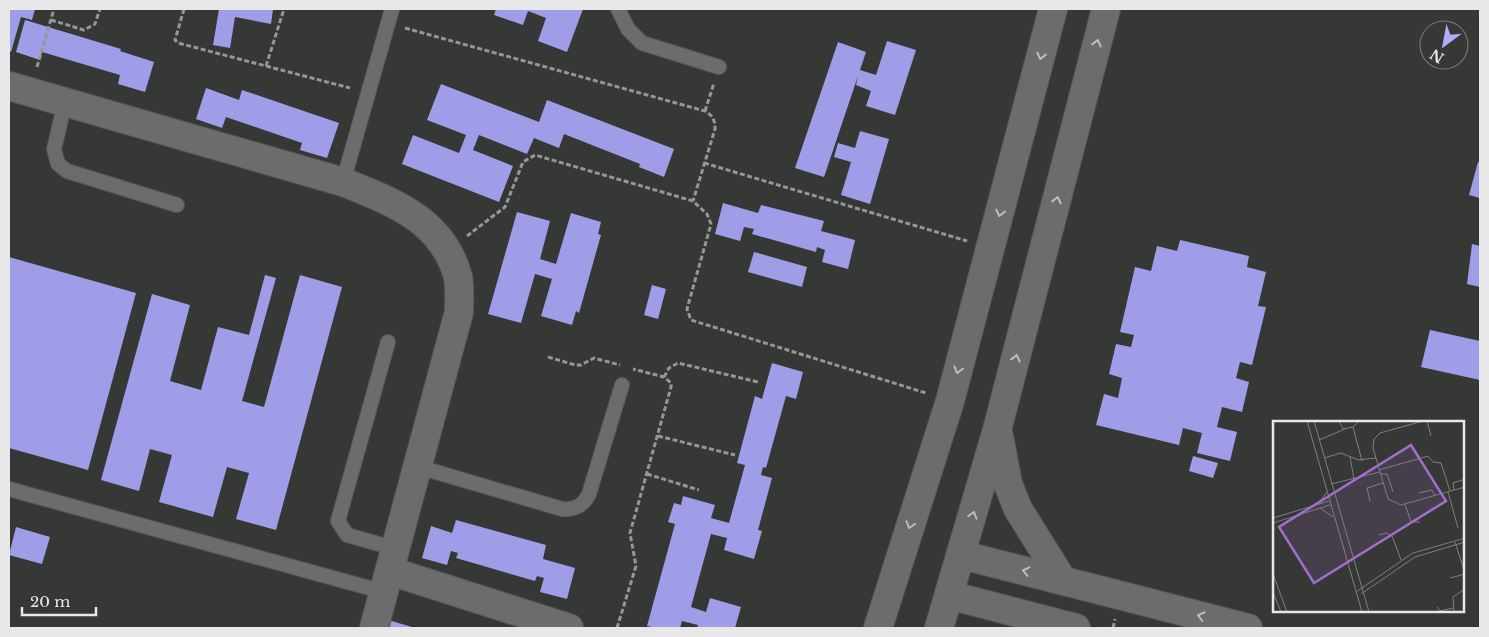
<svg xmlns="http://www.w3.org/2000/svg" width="1489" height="637" font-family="'Libre Baskerville',serif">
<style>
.building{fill:#9f9de8}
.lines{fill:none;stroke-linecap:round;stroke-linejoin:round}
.lane-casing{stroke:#565756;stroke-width:16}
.street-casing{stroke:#565756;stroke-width:30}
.secondary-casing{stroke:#565756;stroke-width:30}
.path{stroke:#959695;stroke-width:3;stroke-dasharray:5 2.5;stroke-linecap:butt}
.lane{stroke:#6b6d6b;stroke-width:14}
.street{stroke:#6b6d6b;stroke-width:28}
.secondary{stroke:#6b6d6b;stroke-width:28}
.oneway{stroke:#bcbdbc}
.inset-road{fill:none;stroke:#7d7e7d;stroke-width:1}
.view{fill:#a16ecd;fill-opacity:0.15;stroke:#a16ecd;stroke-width:2.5}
.inset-edge{fill:none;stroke:#e7e8e7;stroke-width:2.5}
</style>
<rect width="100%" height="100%" fill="#363836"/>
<g class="building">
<path d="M9,9h26l-3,11 -11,-3 -10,35 -2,-1z"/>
<path d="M219,9h54l-2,15 -36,-7 -5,31 -17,-3z"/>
<path d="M496,9h87l-16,43 -29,-11 8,-23 -18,-7 -5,14 -29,-10z"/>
<path d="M25,20l96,29 -1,2 34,11 -9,30 -27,-8 2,-9 -78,-23 -2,8 -24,-8z"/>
<path d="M887,41l29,9 -21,65 -29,-9 5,-15 -15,-6 2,-9 -34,101 -29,-9 43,-126 28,10 -6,18 16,5z"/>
<path d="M441,84l98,38 8,-22 127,49 -10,28 -25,-10 1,-3 -76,-30 -5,14 -25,-10 -7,16 -48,-19 -6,15 40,16 -14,36 -97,-38 11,-29 46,18 7,-18 -39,-15z"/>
<path d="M206,88l33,12 3,-10 97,33 -12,35 -27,-8 2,-7 -76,-26 -4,11 -26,-9z"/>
<path d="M860,131l29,8 -19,65 -29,-9 10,-33 -17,-5 4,-14 17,5z"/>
<path d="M1478,162l2,1v35l-11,-3z"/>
<path d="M723,203l35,10 3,-8 63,16 -3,10 34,9 -7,29 -26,-7 3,-12 -8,-3 -1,5 -64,-18 2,-5 -10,-2 -4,14 -25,-7z"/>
<path d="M517,212l33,9 -10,38 16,5 15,-51 30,9 -3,12 3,1 -22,78 -3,-2 -4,14 -31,-9 11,-37 -17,-5 -14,49 -33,-9z"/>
<path d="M1180,240l69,16 -2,11 19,5 -8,34 8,1 -14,58 -12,-3 -4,16 13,4 -7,30 -20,-5 -5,20 20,5 -7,29 -33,-8 5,-20 -19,-5 -4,17 -83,-20 8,-31 14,4 4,-20 -13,-4 7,-30 15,3 3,-12 -14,-3 15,-65 16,4 6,-25 20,5z"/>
<path d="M1472,244l8,2v41l-13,-3z"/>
<path d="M754,252l53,15 -5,20 -54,-15z"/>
<path d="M9,257l127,36 -48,177 -79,-22z"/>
<path d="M265,275l11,3 -34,123 22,6 36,-132 42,12 -66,243 -40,-11 13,-46 -22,-6 -14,50 -54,-15 13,-47 -22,-6 -11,42 -38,-11 51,-186 38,11 -20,76 31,9 17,-63 31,8z"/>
<path d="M652,285l14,4 -8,30 -14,-4z"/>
<path d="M1430,330l50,11v39l-59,-13z"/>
<path d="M772,363l31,9 -7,27 -10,-3 -20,72 -3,-1 -2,8 11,3 -14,52 4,1 -8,28 -30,-9 3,-12 -16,-4 -20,73 15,5 4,-14 31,9 -6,21h-38l1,-3 -16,-4 -2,7h-24l-9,-2 28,-102 -7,-2 6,-19 7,2 2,-9 32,9 -4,13 18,5 16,-58 -8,-2 18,-67 7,3z"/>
<path d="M1193,456l25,7 -5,15 -24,-7z"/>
<path d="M456,520l90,25 -3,14 32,9 -8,31 -27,-7 4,-14 -7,-2 -2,5 -79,-23 2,-5 -7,-2 -4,14 -25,-7 9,-32 21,7z"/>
<path d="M16,527l34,10 -8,27 -33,-9z"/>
<path d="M382,618l33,10h-36z"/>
</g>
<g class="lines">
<g class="lane-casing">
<g id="lane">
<path d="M618,9l10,20 14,14 77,24"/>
<path d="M65,102l-11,47 4,15 9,7 110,34"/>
<path d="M343,182l49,-173"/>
<path d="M388,342l-50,179 9,14 50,14"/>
<path d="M419,467l143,42c13,1 21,-3 27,-15l33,-109"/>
<path d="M9,489l375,103"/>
</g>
</g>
<g class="street-casing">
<g id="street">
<path d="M9,86l334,96c50,20 100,38 115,95 2,11 1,24 1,35l-85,316"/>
<path d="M390,571l179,57"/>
</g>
</g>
<g class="secondary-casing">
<g id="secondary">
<path d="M999,436l9,48 10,25 45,72"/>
<path d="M962,555l286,73"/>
<path d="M949,595l127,33"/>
<path d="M878,628l72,-227 103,-392"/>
<path d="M939,628l58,-198 109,-421"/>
</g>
</g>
<g class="path">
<path d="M184,9l-9,31 3,3 172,45"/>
<path d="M51,20l33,10 11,-6 5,-15"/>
<path d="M405,28l300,83c8,5 10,9 10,18l-22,72"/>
<path d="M266,66l18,-57"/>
<path d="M37,67l17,-58"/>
<path d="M705,111l9,-28"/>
<path d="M704,163l263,78"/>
<path d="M467,236l38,-29 18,-45 12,-7 158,46 14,13 4,10 -24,85 4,11 235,73"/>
<path d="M548,357l27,8h6l13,-7 26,7"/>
<path d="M664,377l5,-9 9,-5 80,19"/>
<path d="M658,436l77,19"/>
<path d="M647,474l52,16"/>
<path d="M617,628l19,-62 -6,-33 41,-146v-4l-7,-6 -31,-8"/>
<path d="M1113,628l2,-9"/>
</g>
<use href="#lane" class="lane"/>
<use href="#street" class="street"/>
<use href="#secondary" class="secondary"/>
</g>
<defs><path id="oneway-chevron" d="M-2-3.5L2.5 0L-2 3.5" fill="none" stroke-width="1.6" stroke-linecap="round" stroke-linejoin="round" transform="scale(1.25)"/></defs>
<g class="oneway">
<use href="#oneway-chevron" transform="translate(1097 43) rotate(-76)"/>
<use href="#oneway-chevron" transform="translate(1041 56) rotate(104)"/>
<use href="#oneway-chevron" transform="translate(1057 200) rotate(-76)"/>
<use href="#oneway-chevron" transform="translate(1000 213) rotate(104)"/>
<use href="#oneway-chevron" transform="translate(1016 358) rotate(-76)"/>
<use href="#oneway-chevron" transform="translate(958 370) rotate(105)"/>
<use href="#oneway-chevron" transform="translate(973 515) rotate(-74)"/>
<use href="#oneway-chevron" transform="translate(910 525) rotate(108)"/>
<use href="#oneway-chevron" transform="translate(1026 571) rotate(-166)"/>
<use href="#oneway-chevron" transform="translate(1201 616) rotate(-166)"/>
</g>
<g transform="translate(1273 421)">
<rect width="191" height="191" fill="#363836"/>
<path class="inset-road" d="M34,0l55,191M41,0l55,191M66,0l4,8 10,-2M86,0l-6,6 9,34M150,0l-43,12 -6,6 -1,9 15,51 13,6 64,-18M154,0l4,15M46,19l26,-11M77,36l4,22M51,37l17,-5 17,7 18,-2M106,49l49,-14 5,6 8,1 9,28M108,53h6l6,18M58,63l49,-12M181,69l-1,-7 12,-4M175,71l10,36M146,72l13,-3 3,6M97,80l-3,-13 16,-5M45,83l9,-12M132,83l6,18h9M47,87l13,9M0,97l56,-17M0,102l57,-18M106,114l8,-2 5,3 9,24M182,121l10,31M0,153l14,38M177,157l15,-4M0,171l8,20M83,171l57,-39 52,-15M88,173l54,-37 50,-15M164,186l3,4 13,-3M181,191l-1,-15 12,-8"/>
<path class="view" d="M138,24l35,56 -132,82 -35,-56z"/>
<rect width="191" height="191" class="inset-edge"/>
</g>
<rect width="1489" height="637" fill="none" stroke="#e7e8e7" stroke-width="20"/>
<g transform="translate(1444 45) rotate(212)"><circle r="24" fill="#363836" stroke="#7d7e7d"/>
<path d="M0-4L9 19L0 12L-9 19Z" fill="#b0aefa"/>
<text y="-8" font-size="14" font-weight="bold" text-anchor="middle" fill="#e7e8e7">N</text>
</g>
<path d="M22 607v8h74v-8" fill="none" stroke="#e7e8e7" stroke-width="2.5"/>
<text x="30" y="607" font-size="15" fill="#e7e8e7" stroke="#363836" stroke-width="4" paint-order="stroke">20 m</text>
</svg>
